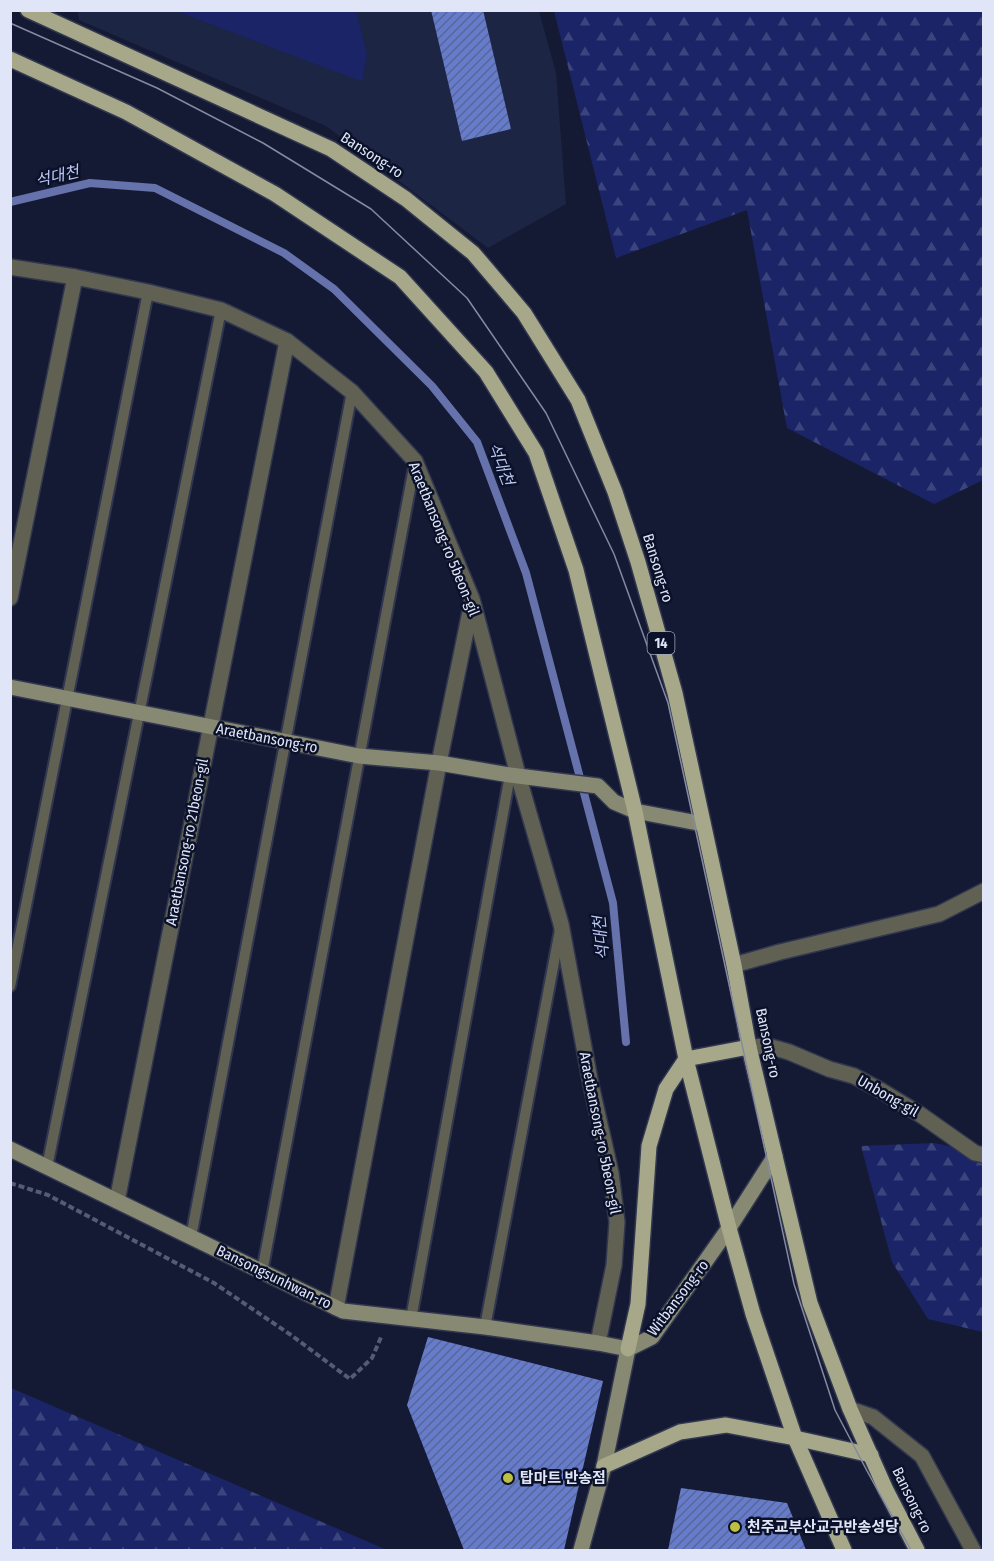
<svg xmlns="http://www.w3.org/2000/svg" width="994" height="1561" font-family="'Fira Sans Condensed','Noto Sans KR',sans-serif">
<defs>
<pattern id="forest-firs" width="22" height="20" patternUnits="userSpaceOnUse" patternTransform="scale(1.5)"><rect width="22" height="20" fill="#1a2466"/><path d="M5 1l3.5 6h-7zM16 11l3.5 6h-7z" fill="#3b447d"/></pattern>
<pattern id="building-hatch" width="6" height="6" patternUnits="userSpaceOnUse" patternTransform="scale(1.5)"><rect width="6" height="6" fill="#667ccb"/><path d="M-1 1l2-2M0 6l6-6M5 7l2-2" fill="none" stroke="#586697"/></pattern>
</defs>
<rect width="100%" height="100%" fill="#141a34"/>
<polygon fill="#1d2544" points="78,11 539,11 556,73 566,204 488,248 326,126 79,20"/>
<polygon fill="#1a2466" points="176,11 356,11 367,54 362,81 323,67"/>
<g fill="url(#forest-firs)">
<polygon points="554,11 983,11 983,480 934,504 787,428 747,210 616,258"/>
<polygon points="934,1143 983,1153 983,1332 928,1319 892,1262 861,1146"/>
<polygon points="11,1388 387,1550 11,1550"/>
</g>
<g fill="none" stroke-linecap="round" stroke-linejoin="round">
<polyline stroke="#6672ac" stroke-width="8" points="10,202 90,183 155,188 284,253 334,289 432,386 477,442 526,573 613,903 626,1042"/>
</g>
<g fill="url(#building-hatch)">
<polygon points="431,10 483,10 511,129 462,141"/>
<polygon points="428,1337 603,1381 564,1550 464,1550 407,1405"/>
<polygon points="681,1488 787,1503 806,1550 668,1550"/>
</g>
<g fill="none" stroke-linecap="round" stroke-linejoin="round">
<defs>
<g id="lane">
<polyline points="10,986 148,292"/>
<polyline points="47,1167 221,310"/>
<polyline points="191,1237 352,392"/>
<polyline points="262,1272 415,462"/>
<polyline points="411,1319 510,775"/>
<polyline points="485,1327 560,930"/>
</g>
<g id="street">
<polyline points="10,267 75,277 148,292 221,310 287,341 352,392 415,461 472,599 518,775 561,924 591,1085 611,1173 617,1222 614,1265 598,1343"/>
<polyline points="10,598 75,277"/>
<polyline points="734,965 780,952 939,914 984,891"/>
<polyline points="749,1047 768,1046 789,1052 829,1069 854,1076 880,1090 921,1115 975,1153 984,1155"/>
<polyline points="117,1201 287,341"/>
<polyline points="336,1308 439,763 472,602"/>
<polyline points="850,1409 873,1417 922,1456 973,1550"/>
</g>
<g id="secondary">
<polyline points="10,687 359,756 439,763 510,775 598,786 614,802 635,811 703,824"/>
<polyline points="10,1149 343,1311 485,1327 598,1343 628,1349"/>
<polyline points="628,1349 652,1337 729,1228 775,1156"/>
<polyline points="581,1550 604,1466 628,1349"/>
</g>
<g id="primary">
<polyline points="28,10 331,149 406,199 473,253 524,313 578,400 615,492 638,562 675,693 734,965 749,1047 810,1303 850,1409 886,1490 917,1550"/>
<polyline points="10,59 126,112 275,194 400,277 486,372 536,453 576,570 635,811 686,1059 729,1228 753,1314 795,1438 844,1550"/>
<polyline points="628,1349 638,1304 649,1146 666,1089 686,1059 749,1047"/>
<polyline points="604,1466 680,1432 726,1425 795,1438 871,1455"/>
</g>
</defs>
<use href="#lane" stroke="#31374f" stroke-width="14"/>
<use href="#street" stroke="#31374f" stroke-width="18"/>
<use href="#secondary" stroke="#31374f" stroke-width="18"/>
<use href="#primary" stroke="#31374f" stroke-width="18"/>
<polyline stroke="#555b73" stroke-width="4" stroke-dasharray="6 3" stroke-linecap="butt" points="10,1183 48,1195 214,1283 291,1335 350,1379 372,1358 382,1335"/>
<use href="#lane" stroke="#616153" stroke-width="10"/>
<use href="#street" stroke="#616153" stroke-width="15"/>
<use href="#secondary" stroke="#888972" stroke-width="15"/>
<use href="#primary" stroke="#a6a889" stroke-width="15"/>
<polyline stroke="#848aa0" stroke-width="1.5" points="10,23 157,88 263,143 371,209 467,298 546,413 614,554 668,703 794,1284 835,1410 867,1471 911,1550"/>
</g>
<g fill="#bdbf43" stroke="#0b1129" stroke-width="2">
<circle cx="508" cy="1478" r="6"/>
<circle cx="735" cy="1527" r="6"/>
</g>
<g text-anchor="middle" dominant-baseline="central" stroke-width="5" stroke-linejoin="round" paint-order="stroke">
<rect fill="#0b1129" stroke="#a0a6ba" stroke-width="1.5" x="647.5" y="632" width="27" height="22" rx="4.5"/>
<g font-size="14" font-weight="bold" fill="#e0e6f8">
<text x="661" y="643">14</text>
</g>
<g font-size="15" fill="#e0e6f8" stroke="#0b1129">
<text transform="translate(372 155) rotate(33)">Bansong-ro</text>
<text transform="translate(444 539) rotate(68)">Araetbansong-ro 5beon-gil</text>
<text transform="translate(658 568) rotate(73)">Bansong-ro</text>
<text transform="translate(267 738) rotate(11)">Araetbansong-ro</text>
<text transform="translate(187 842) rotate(-79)">Araetbansong-ro 21beon-gil</text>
<text transform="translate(768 1043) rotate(78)">Bansong-ro</text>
<text transform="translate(888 1096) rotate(30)">Unbong-gil</text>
<text transform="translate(600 1133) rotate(79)">Araetbansong-ro 5beon-gil</text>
<text transform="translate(274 1277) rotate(26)">Bansongsunhwan-ro</text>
<text transform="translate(678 1298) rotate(-53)">Witbansong-ro</text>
<text transform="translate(912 1500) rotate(64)">Bansong-ro</text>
</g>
<g font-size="15" font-weight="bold" fill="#e0e6f8" stroke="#0b1129" text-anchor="start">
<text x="520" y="1478">탑마트 반송점</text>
<text x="747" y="1527">천주교부산교구반송성당</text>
</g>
<g font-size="16" font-style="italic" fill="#bac7f2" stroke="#0b1129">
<text transform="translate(57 176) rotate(-13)">석대천</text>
<text transform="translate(501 464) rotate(69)">석대천</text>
<text transform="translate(601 938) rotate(-95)">석대천</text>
</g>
</g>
<rect width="994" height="1561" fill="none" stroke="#e0e6f8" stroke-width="24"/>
</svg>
